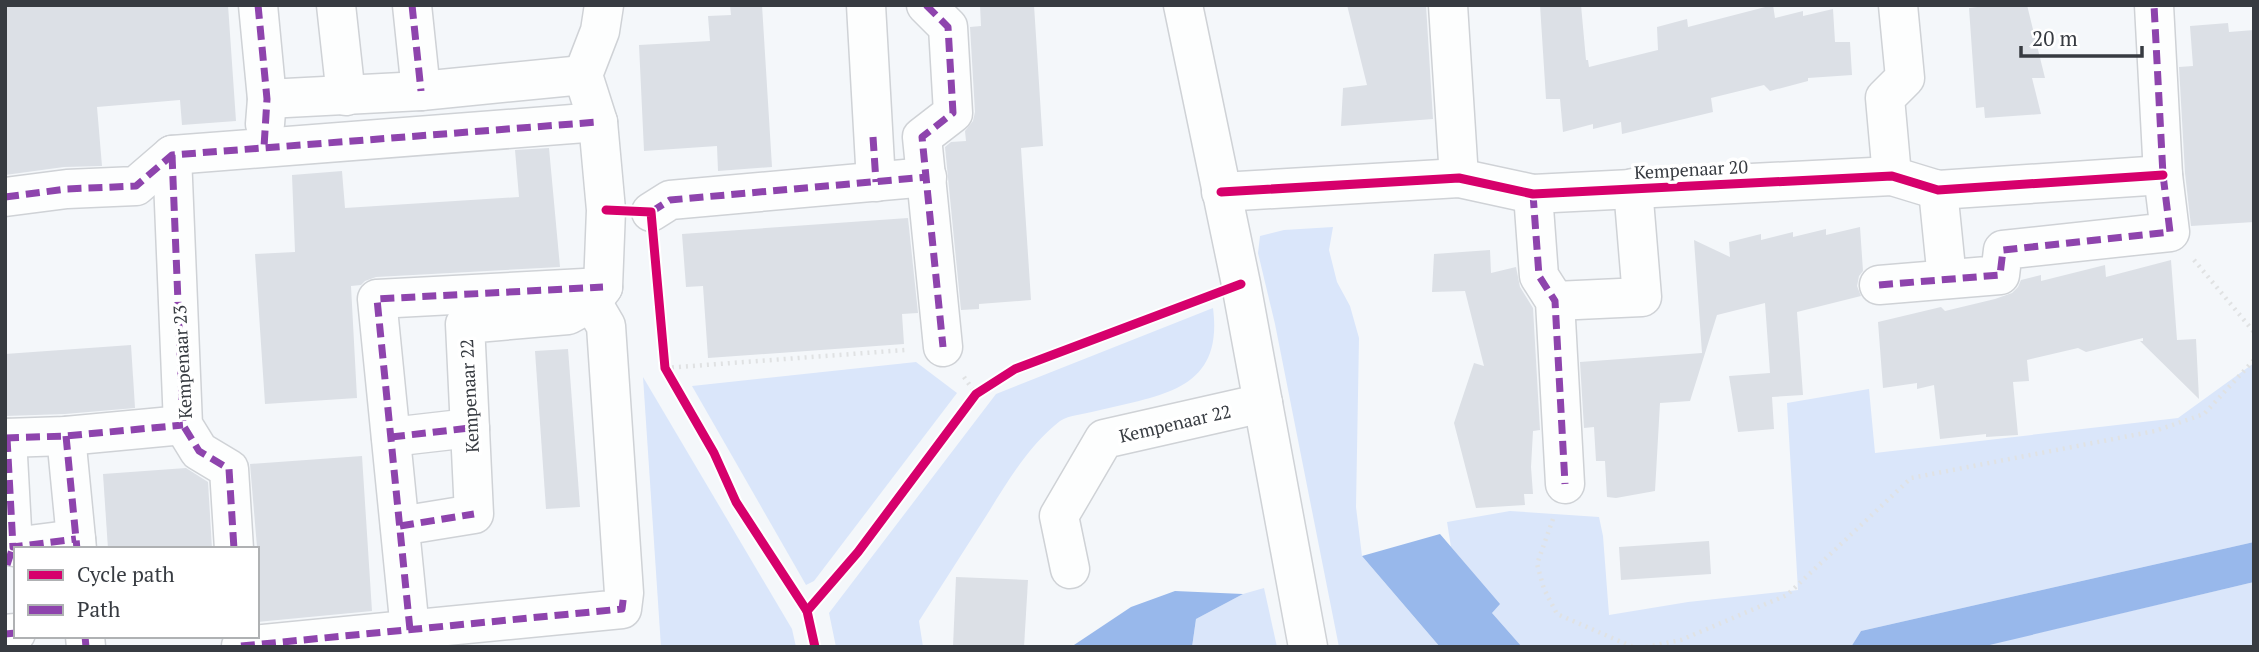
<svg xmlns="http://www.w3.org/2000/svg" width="2259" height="652" font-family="'PT Serif',serif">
<rect width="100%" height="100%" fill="#f4f7fa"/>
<g fill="#dae6fa">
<polygon points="1333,227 1329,250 1337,282 1350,306 1359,338 1356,507 1362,556 1440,647 1339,647 1275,324 1258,253 1260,236 1284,230"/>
<path d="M1213,308C1224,392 1159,395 1096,411C1085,414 1069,415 1060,421C1029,445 1008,481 988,513C965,549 942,585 919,621L923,647H836L829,613L996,394Z"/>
<polygon points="916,362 957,393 814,581 806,585 692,386"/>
<polygon points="2254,363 2254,542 1861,631 1851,647 1522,647 1492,613 1499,604 1451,547 1447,522 1510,511 1599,517 1603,536 1609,615 1688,602 1798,590 1787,403 1869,389 1875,453 2178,418"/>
<polygon points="643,377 792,629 796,647 661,647"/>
<polygon points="2254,582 2254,647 1981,647 1982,646"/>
<polygon points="1264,588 1277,647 1192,647 1196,619 1243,594"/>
</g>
<g fill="#98b8eb">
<polygon points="1440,534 1500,604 1492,613 1522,647 1440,647 1362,556"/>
<polygon points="2254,542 2254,582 1981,647 1851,647 1861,631"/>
<polygon points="1175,591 1243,594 1196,619 1192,647 1071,647 1131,607"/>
</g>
<g fill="#dce0e6">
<polygon points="5,5 228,5 236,121 182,125 180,100 97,107 102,166 64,167 5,175"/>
<polygon points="730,5 762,5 772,167 718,171 717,146 644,151 639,45 710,41 708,16 731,15"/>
<polygon points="980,5 1034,5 1043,146 1021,148 1031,300 979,304 979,309 961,310 945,147 951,142 966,141 965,131 973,121 975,112 970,27 981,26"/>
<polygon points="1347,5 1426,5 1433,119 1341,126 1343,88 1367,85"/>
<polygon points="1540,5 1581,5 1586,60 1588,60 1589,67 1658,50 1657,27 1687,19 1688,27 1773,5 1775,18 1803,11 1803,16 1833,9 1835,42 1850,42 1852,75 1808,78 1808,81 1770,91 1764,85 1711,98 1713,112 1622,134 1621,122 1593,129 1593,124 1563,132 1560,99 1546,99"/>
<polygon points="1994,5 2027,5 2045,78 2032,78 2041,114 1985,118 1984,107 1976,108 1969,8"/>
<polygon points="2228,23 2229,32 2254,30 2254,222 2191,226 2185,173 2179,67 2193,66 2190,26"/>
<polygon points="549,148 560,267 376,277 365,281 361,285 351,286 357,398 265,404 255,254 295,252 292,175 342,171 345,208 519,197 515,150"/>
<polygon points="908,218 918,313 902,314 904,344 708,358 703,286 686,287 682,234"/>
<polygon points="1860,227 1863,271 1859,276 1857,286 1861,296 1797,312 1803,395 1772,397 1774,429 1738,432 1729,376 1770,373 1765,303 1717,315 1690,401 1660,403 1655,491 1616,498 1607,497 1605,461 1596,461 1594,427 1584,428 1580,362 1702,353 1694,240 1730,257 1729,242 1761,234 1761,240 1793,232 1793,237 1826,229 1826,235"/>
<polygon points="1490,250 1491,273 1516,267 1520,287 1533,308 1540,430 1533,431 1531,467 1533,494 1524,494 1525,505 1476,508 1454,423 1474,363 1484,366 1465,291 1432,292 1434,254"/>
<polygon points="2171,260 2177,340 2196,339 2199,399 2140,341 2143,341 2143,338 2086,352 2078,348 2027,360 2029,381 2013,382 2018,435 1986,437 1986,434 1940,439 1934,385 1917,389 1917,383 1883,388 1878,322 1941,307 1945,311 1995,299 2012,293 2018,287 2021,280 2041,275 2041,281 2105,265 2106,277"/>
<polygon points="131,345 135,408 65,414 5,416 5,354"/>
<polygon points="568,349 580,507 546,509 535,351"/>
<polygon points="362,456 372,611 257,622 257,547 250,464"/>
<polygon points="186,468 208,482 212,549 108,549 103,474"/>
<polygon points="1709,541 1711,574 1621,580 1619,547"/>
<polygon points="956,577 1028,580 1024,647 953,647"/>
</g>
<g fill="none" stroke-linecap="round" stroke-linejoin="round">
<defs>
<g id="minor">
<polyline points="258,5 267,99 265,124"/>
<polyline points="336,5 346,96"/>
<polyline points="412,5 421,91"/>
<polyline points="866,5 876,182"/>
<polyline points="926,5 948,27 953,113 922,137 943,347"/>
<polyline points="1183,5 1241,284 1308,647"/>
<polyline points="1448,5 1459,178"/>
<polyline points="267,99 421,91 583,75"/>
<polyline points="172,155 183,425 199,451 229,469 234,549"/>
<polyline points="1892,176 1885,98 1905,78 1898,5"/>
<polyline points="1938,190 1947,279"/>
<polyline points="1221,192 1459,178 1533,194 1892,176 1938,190 2163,175"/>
<polyline points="1533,194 1539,276 1555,301 1565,484"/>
<polyline points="5,197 67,189 136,186 172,155 598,122"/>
<polyline points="651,212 670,200 927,177"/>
<polyline points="1879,285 2000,275 2003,250 2170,232 2163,175 2154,5"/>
<polyline points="1555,301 1642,297 1633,188"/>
<polyline points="66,436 77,549"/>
<polyline points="391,437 470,428"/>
<polyline points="5,438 66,436 183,425"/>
<polyline points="7,438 13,547 76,539"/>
<polyline points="400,526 474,514 465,324 568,315 592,302 603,287 606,210 598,122 583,75 600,31 604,5"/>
<polyline points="1070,569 1059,516 1104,439 1263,403"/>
<polyline points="410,630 377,299 603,287"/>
<polyline points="5,634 16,633"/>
<polyline points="85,636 86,647"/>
<polyline points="241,646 622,609 624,593 606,326 592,302"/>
</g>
</defs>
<use href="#minor" stroke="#cfd2d6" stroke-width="41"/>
<g stroke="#e0e2e3" stroke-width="4.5" stroke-dasharray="2 5" stroke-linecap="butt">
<polyline points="2194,260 2254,332"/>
<polyline points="665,368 905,350"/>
<polyline points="964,377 976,394"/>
<polyline points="1553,519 1537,564 1544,589 1557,614 1633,647"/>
<polyline points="1646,647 1681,640 1787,595 1911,478 2155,431 2204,414 2254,360"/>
</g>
<use href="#minor" stroke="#fdfefe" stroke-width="38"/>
<g stroke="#8e44ad" stroke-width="7" stroke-dasharray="14 7" stroke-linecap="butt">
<polyline points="258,5 267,99 264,147"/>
<polyline points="412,5 421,91"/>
<polyline points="926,5 948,27 953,113 922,137 943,347"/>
<polyline points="873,137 876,182"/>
<polyline points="172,155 183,425 199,451 229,469 234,549"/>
<polyline points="1533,194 1539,276 1555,301 1565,484"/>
<polyline points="5,197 67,189 136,186 172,155 598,122"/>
<polyline points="651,212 670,200 927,177"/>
<polyline points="1879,285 2000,275 2003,250 2170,232 2163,175 2154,5"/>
<polyline points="66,436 77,549"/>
<polyline points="391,437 470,428"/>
<polyline points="5,438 66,436 183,425"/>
<polyline points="7,438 13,547 76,539"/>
<polyline points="400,526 474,514"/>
<polyline points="7,565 13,547"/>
<polyline points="410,630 377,299 603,287"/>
<polyline points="5,634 16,633"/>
<polyline points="85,636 86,647"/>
<polyline points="241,646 622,609 624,593"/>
</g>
<defs>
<g id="cycleway">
<polyline points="1221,192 1459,178 1533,194 1892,176 1938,190 2163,175"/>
<polyline points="606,210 651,212 665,368 714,453 736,502 807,611"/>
<polyline points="815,647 807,611 858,552 976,394 1015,369 1241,284"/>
</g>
</defs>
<use href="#cycleway" stroke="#fff" stroke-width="13"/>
<use href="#cycleway" stroke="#d6006c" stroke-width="9"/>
</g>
<g text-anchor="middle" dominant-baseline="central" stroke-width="7" stroke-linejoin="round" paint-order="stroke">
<g font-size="18" fill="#373b41" stroke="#fff">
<text transform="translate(1691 169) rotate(-3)">Kempenaar 20</text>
<text transform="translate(182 362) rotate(-93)">Kempenaar 23</text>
<text transform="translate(469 396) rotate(-93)">Kempenaar 22</text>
<text transform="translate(1175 423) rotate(-13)">Kempenaar 22</text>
</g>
</g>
<rect width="2259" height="652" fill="none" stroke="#373b41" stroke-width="14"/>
<rect x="14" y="547" width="245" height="91" fill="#ffffff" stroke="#afb1b3" stroke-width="2"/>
<rect x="28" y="570" width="35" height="10" fill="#d6006c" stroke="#afb1b3" stroke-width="2"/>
<text x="77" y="582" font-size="21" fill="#373b41">Cycle path</text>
<rect x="28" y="605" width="35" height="10" fill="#8e44ad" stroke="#afb1b3" stroke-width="2"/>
<text x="77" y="617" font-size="21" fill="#373b41">Path</text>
<path d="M2021 46v10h121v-10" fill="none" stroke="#373b41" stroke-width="3.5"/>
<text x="2032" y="46" font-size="21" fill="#373b41" stroke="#ffffff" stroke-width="5" paint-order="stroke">20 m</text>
</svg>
